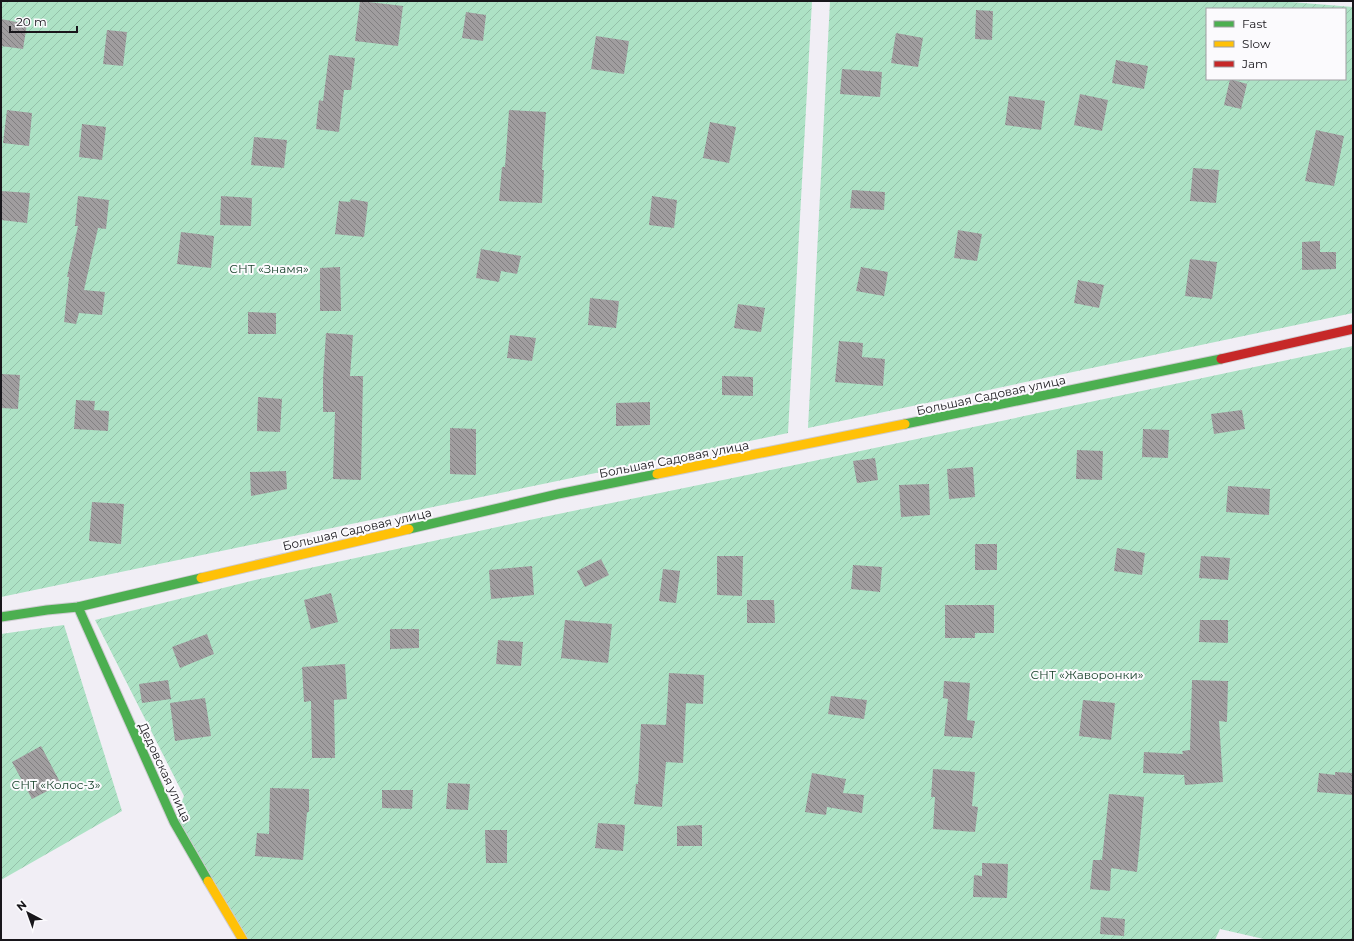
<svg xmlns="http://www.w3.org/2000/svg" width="1354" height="941" font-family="Montserrat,sans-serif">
<defs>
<pattern id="garden-furrows" width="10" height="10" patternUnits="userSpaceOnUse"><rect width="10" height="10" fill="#ade2c5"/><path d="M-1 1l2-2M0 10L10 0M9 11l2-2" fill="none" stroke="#94c1a9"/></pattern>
<pattern id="building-back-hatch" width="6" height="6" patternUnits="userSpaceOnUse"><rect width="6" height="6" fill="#a09d9f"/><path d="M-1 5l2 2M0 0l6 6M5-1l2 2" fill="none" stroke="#817f81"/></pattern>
</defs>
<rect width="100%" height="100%" fill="#f1eef5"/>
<g fill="url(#garden-furrows)" fill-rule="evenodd">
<polygon points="1,1 812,1 788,433 1,597"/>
<path d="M830,1H1279L1353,7V313L808,428ZM1207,9H1345V79H1207Z"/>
<polygon points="1353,346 1353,940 1268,940 1220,929 1215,940 243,940 174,822 184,796 95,620 255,580 539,518 790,466"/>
<polygon points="64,625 122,811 1,880 1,634"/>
</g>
<g fill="url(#building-back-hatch)">
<polygon points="360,1 403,6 398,46 355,41"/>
<polygon points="976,10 993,11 992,40 975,39"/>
<polygon points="466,12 486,15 483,41 462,38"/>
<polygon points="1,19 27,24 23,49 1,46"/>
<polygon points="107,30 127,32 123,66 103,64"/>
<polygon points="896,33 923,38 918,67 891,63"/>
<polygon points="596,36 629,41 624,74 591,69"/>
<polygon points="329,55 355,58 351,90 344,90 339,132 316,129 319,100 323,101"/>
<polygon points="1116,60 1148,66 1144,89 1112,83"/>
<polygon points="842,69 882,72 880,97 840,94"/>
<polygon points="1230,79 1247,84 1241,109 1224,105"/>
<polygon points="1080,94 1108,100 1102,131 1074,125"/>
<polygon points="1009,96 1045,101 1041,130 1005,125"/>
<polygon points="7,110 32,113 29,146 3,143"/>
<polygon points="509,110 546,112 542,170 544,170 542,203 499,201 502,167 505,167"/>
<polygon points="710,122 736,127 729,163 703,158"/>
<polygon points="82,124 106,127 102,160 79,157"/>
<polygon points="1316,130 1344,136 1334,186 1305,181"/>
<polygon points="254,137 287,140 284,168 251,165"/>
<polygon points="1193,168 1219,170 1216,203 1190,201"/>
<polygon points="852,190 885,192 884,210 850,208"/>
<polygon points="1,191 30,193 27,223 1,220"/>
<polygon points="78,196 109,200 106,229 98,228 84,290 105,292 102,315 79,313 76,324 64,322 69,277 67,277 78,226 75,226"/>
<polygon points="221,196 252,198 251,226 220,225"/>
<polygon points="652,196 677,200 674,228 649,225"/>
<polygon points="351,199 368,202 364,237 335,234 339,201 350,202"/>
<polygon points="958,230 982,234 977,261 954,258"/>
<polygon points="181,232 214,236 211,268 177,264"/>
<polygon points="1320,241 1320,252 1336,252 1336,269 1302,270 1302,242"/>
<polygon points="481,249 521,256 517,274 501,271 499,282 476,278"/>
<polygon points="1190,259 1217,262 1212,299 1185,296"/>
<polygon points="340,267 341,311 320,311 320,268"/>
<polygon points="861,267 888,272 884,296 856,291"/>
<polygon points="1078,280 1104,285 1099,308 1074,303"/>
<polygon points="590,298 619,301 616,328 588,325"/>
<polygon points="738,304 765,308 761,332 734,328"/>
<polygon points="248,312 276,313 276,334 248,334"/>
<polygon points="326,333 353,335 350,376 363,376 361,480 333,479 335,412 323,412 323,379"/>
<polygon points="510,335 536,338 532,361 507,358"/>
<polygon points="839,341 863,343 862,357 885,359 883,386 835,382"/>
<polygon points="1,374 20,375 18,409 1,408"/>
<polygon points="722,376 753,377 753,396 722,395"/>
<polygon points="258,397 282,399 280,432 257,431"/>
<polygon points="76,400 95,401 94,410 109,411 108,431 74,429"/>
<polygon points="650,402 650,425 616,426 616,403"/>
<polygon points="1242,410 1245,429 1214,434 1211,414"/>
<polygon points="450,428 476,429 476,475 450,474"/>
<polygon points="1143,429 1169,430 1168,458 1142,457"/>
<polygon points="1077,450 1103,451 1102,480 1076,479"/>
<polygon points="875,458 878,480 857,483 853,461"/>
<polygon points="973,467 975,497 949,499 947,469"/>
<polygon points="286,471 287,489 251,496 250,472"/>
<polygon points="929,484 930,515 901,517 899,485"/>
<polygon points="1228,486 1270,489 1269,515 1226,512"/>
<polygon points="92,502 124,504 121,544 89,541"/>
<rect x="975" y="544" width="22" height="26"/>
<polygon points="1117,548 1145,553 1142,575 1114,571"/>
<polygon points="717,556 743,556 742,596 717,595"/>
<polygon points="1201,556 1230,558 1228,580 1199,578"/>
<polygon points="601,559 609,575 585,587 577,571"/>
<polygon points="853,565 882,567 880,592 851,589"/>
<polygon points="532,566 534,595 491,599 489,570"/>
<polygon points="663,569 680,571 676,603 659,601"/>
<polygon points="331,593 338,622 311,629 304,600"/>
<polygon points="747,600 774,600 775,623 747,623"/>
<polygon points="945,605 994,605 994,633 975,633 975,638 945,638"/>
<polygon points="565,620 612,624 608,663 561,658"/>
<polygon points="1200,620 1228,620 1228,643 1199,642"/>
<polygon points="390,629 419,629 419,648 390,649"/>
<polygon points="207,634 214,654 180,668 172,647"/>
<polygon points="498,640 523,642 521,666 496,664"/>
<polygon points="345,664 347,699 334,700 335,758 312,758 311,701 304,702 302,667"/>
<polygon points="669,673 704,675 703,704 686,703 683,763 666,762 662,807 634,804 636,784 638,784 641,724 666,725"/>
<polygon points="168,680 171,699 142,703 139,684"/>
<polygon points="1192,680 1228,681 1227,722 1219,721 1223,782 1185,785 1184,775 1143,773 1144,752 1183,754 1182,751 1190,750"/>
<polygon points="944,681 970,683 967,720 975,721 972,738 944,736 948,699 943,698"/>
<polygon points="831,696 867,700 864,719 828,714"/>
<polygon points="205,698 211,736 175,741 170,703"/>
<polygon points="1083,700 1115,703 1111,740 1079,736"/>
<polygon points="41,746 61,784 32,799 12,762"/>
<polygon points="933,769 975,772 972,806 978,807 975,832 933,829 935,797 931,797"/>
<polygon points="1335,772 1353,773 1353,795 1317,792 1319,773 1335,775"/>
<polygon points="812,773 846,779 843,793 864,795 862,813 827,807 826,815 805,812"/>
<polygon points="448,783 470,784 468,810 446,809"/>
<polygon points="270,788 309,789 309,812 307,812 303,860 255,856 257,833 269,834"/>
<polygon points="382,790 413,790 412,809 382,808"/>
<polygon points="1109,794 1144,797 1137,872 1111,868 1110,891 1090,889 1093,860 1102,860"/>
<polygon points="598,823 625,825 623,851 595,848"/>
<polygon points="702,825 702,846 677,846 677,826"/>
<polygon points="485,830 507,830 507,863 486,863"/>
<polygon points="982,863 1008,864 1007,898 973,897 974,875 982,876"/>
<polygon points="1101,917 1125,919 1124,936 1100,934"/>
</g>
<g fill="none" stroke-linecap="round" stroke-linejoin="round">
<defs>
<g id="fast">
<polyline points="905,424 1221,359"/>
<polyline points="409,529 558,494 657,474"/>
<polyline points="78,607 174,822 208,881"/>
<polyline points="1,617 47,610 78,607 201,578"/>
</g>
<g id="slow">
<polyline points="657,474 905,424"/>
<polyline points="201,578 409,529"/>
<polyline points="208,881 243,940"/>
</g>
<polyline id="jam" points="1221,359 1353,329"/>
</defs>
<use href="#fast" stroke="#cdcbd0" stroke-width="11"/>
<use href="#slow" stroke="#cdcbd0" stroke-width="11"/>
<use href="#jam" stroke="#cdcbd0" stroke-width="11"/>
<use href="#fast" stroke="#4caf50" stroke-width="9"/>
<use href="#slow" stroke="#ffc107" stroke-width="9"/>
<use href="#jam" stroke="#c62828" stroke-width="9"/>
</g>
<g text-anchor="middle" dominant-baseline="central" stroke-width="4" stroke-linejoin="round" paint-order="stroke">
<g font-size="12" fill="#123d25" stroke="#fbfafd">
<text x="269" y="268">СНТ «Знамя»</text>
<text x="1087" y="674">СНТ «Жаворонки»</text>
<text x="56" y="784">СНТ «Колос-3»</text>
</g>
<g font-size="12" fill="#18161b" stroke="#fbfafd">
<text transform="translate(991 395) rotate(-12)">Большая Садовая улица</text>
<text transform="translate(674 459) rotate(-11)">Большая Садовая улица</text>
<text transform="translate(357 529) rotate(-13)">Большая Садовая улица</text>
<text transform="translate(165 772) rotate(65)">Дедовская улица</text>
</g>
</g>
<rect width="1354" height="941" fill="none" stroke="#18161b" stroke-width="4"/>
<rect x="1206" y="8" width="140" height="72" fill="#fbfafd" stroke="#a09fa3"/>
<rect x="1214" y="21" width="20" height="6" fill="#4caf50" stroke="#a09fa3"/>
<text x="1242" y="28" font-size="12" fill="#18161b">Fast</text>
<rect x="1214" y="41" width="20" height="6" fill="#ffc107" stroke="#a09fa3"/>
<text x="1242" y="48" font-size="12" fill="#18161b">Slow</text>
<rect x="1214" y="61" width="20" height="6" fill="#c62828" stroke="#a09fa3"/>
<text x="1242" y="68" font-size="12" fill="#18161b">Jam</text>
<g transform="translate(28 913) rotate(319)" stroke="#fbfafd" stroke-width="3" paint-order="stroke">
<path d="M0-3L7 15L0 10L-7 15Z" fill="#18161b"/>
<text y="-6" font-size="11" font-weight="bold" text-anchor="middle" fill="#18161b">N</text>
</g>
<path d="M10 26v6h67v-6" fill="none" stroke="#18161b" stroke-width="2"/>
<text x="16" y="26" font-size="12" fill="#18161b" stroke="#fbfafd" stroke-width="3" paint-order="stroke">20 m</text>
</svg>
